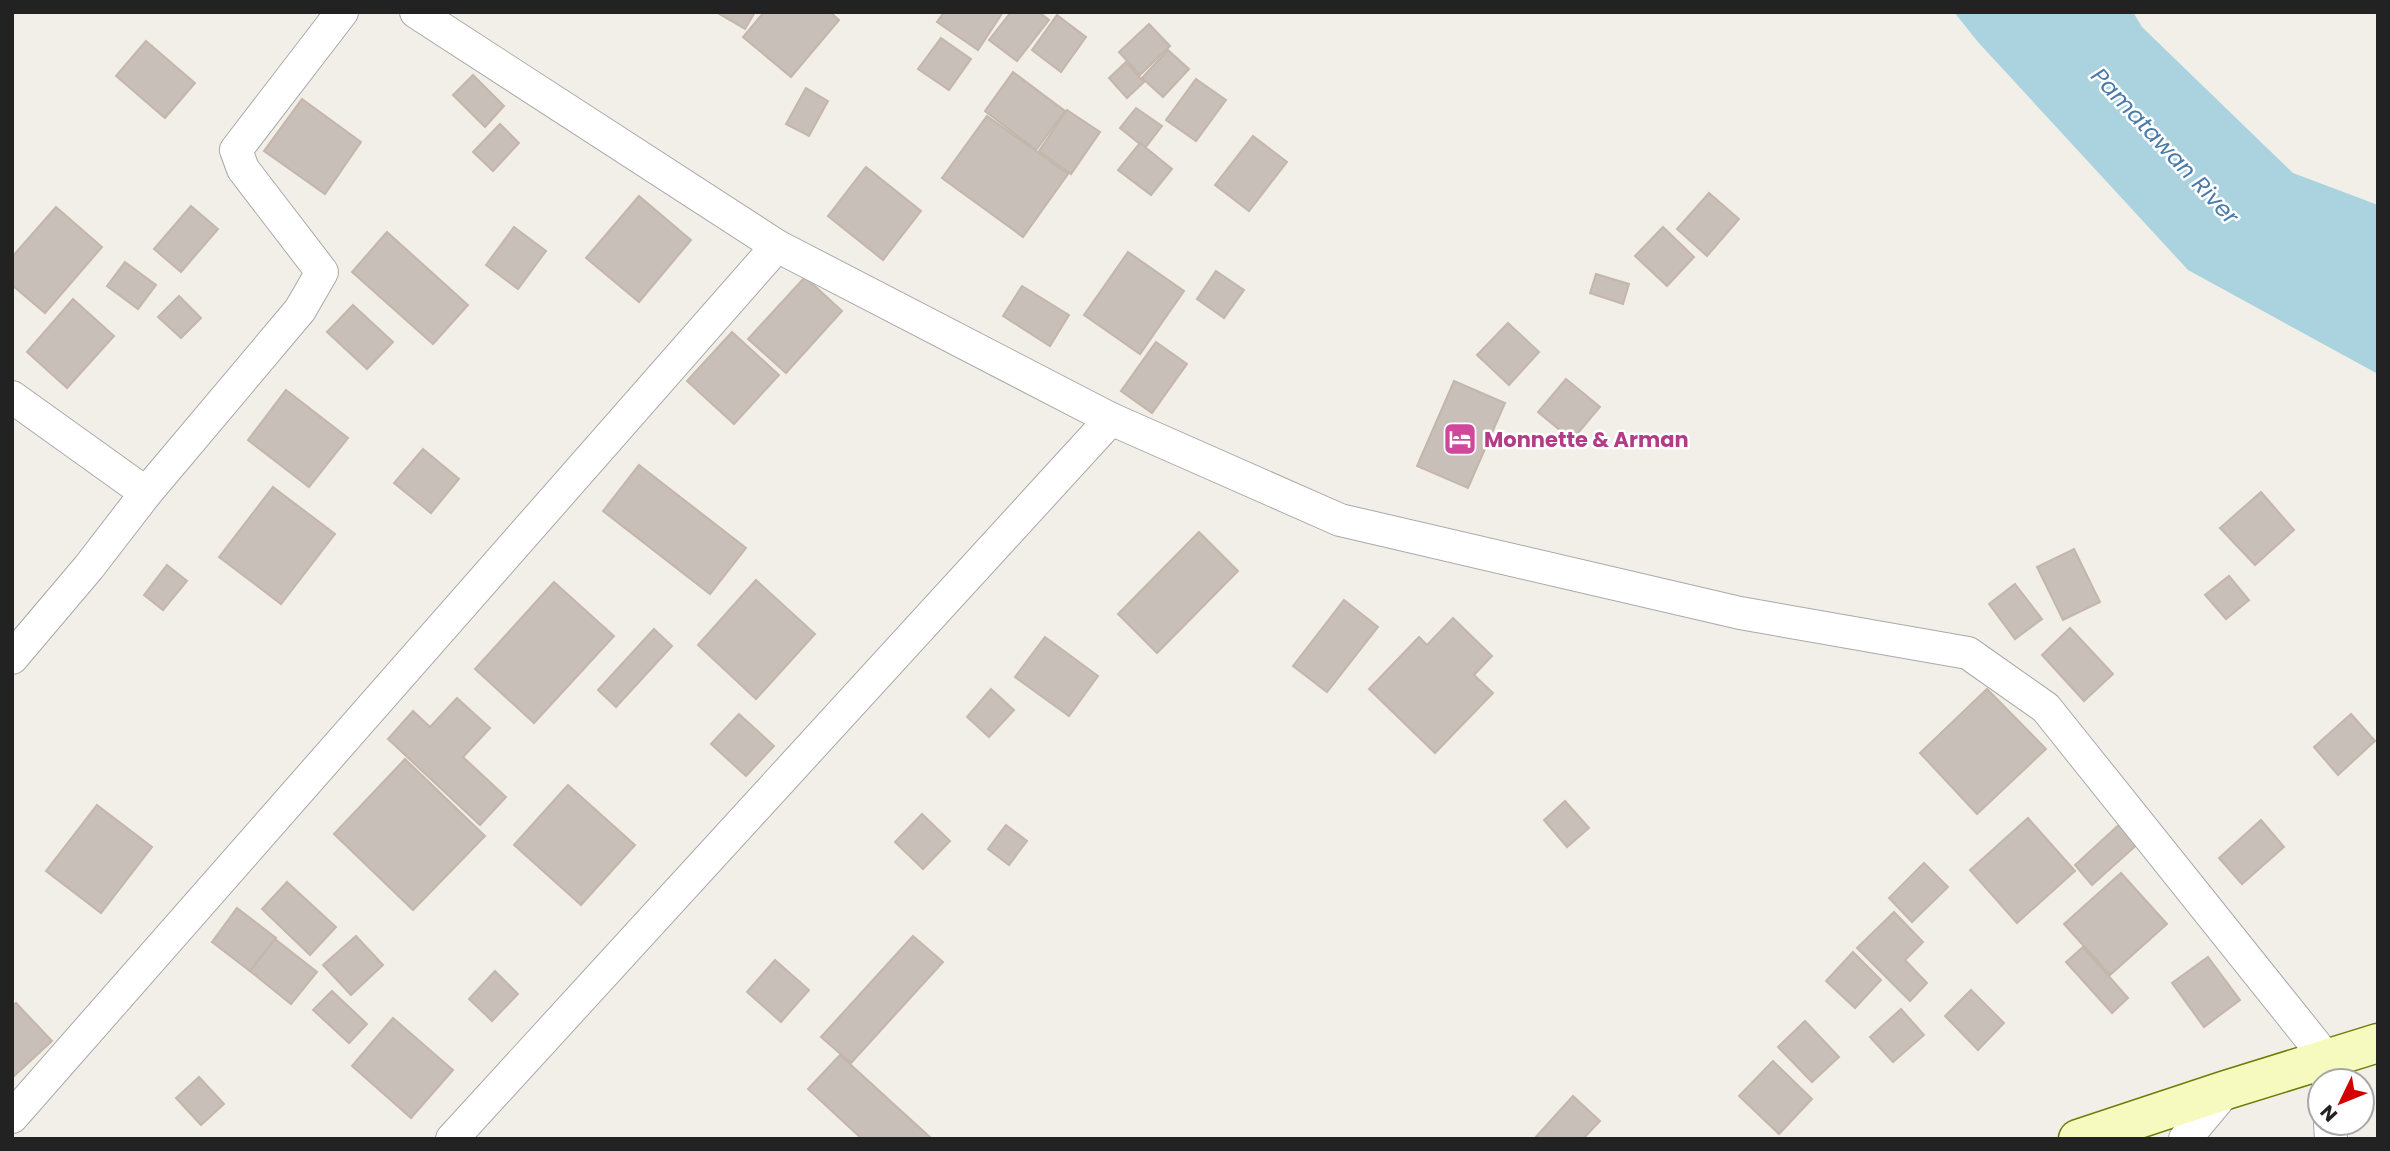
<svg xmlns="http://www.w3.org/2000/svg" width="2390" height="1151" font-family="Poppins,sans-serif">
<rect width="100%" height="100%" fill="#f2efe9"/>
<polygon fill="#aad3df" points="1954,12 2133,12 2142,27 2293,173 2378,205 2378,374 2188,270 1978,42"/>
<g fill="#c7bfb8" stroke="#c4b6ab" stroke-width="2">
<polygon points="716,12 755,12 745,29"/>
<polygon points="764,12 830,12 839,20 791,77 743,37"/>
<polygon points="944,12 1003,12 978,50 937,22"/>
<polygon points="1011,12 1039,12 1049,20 1017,61 989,40"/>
<polygon points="1057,15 1086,37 1061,72 1032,50"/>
<polygon points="1149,24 1170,46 1140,75 1119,52"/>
<polygon points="941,38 971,59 949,90 918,69"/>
<polygon points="146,41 195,83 165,118 116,76"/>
<polygon points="1168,50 1189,69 1163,97 1142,78"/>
<polygon points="1126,62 1144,82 1127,98 1109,78"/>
<polygon points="1013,72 1065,111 1036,150 985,111"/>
<polygon points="473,75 504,106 485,127 453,95"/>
<polygon points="1196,79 1226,100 1196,141 1166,120"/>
<polygon points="806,88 828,101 809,136 786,124"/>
<polygon points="302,99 361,142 325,194 264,151"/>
<polygon points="1136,108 1162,126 1145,148 1120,128"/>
<polygon points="1067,110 1100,132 1071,174 1039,151"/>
<polygon points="987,116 1068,174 1023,237 942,178"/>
<polygon points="500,124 519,143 493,171 473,152"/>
<polygon points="1253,136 1287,162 1249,211 1215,185"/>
<polygon points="1140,143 1172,169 1151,195 1118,170"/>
<polygon points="866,167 921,211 883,260 828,216"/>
<polygon points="1709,193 1739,219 1707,256 1677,229"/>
<polygon points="639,196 691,240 639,302 586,258"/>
<polygon points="191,206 218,229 181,272 154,249"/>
<polygon points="56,207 102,247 45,313 12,285 12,257"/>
<polygon points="514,227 546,251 518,289 486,265"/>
<polygon points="1663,227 1694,257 1667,286 1635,256"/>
<polygon points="387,232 468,305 433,344 352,272"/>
<polygon points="1128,252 1184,291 1140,354 1084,315"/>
<polygon points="125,262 156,285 138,309 107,286"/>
<polygon points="1216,271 1244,290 1224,318 1197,299"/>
<polygon points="1596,274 1629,284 1623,304 1590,293"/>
<polygon points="805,277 842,311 786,373 748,339"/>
<polygon points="1022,286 1069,315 1050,346 1003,316"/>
<polygon points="179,296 201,318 181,338 158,317"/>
<polygon points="73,299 114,336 67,388 27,352"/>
<polygon points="353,305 393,342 367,369 327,332"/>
<polygon points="1508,323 1539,352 1509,385 1477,355"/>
<polygon points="732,332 779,375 734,424 687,381"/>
<polygon points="1156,342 1187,364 1152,413 1121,391"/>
<polygon points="1566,379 1600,407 1572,440 1538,412"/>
<polygon points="1454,381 1505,403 1468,488 1417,466"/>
<polygon points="286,390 348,438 309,487 248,440"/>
<polygon points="423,449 459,479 431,513 394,483"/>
<polygon points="639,465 746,548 710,594 603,511"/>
<polygon points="273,487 335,534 281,604 219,557"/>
<polygon points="2261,492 2294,530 2255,565 2220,528"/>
<polygon points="1199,532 1238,571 1157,653 1118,614"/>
<polygon points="2074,549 2100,602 2063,620 2037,567"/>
<polygon points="167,565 187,581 163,610 144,595"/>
<polygon points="2229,576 2249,600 2226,619 2205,595"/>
<polygon points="756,580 815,634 756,699 698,645"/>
<polygon points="554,582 614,636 534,723 475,669"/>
<polygon points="2015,584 2042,619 2015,639 1989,604"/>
<polygon points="1344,600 1378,627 1327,692 1293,666"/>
<polygon points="1453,618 1492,656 1474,675 1493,693 1435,753 1369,689 1419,637 1427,645"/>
<polygon points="2070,628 2113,674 2084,701 2042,655"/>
<polygon points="654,629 672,646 616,707 598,690"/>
<polygon points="1045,637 1098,676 1069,716 1015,677"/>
<polygon points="991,689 1014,710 989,737 967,717"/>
<polygon points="1987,689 2046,749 1977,814 1920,753"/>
<polygon points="457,698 490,728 463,757 506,797 480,825 388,739 413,711 430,727"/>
<polygon points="739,714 774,746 746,776 711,744"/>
<polygon points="2351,714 2375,741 2338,775 2314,747"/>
<polygon points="405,759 485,836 413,910 334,834"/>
<polygon points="568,785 635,845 581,905 514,845"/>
<polygon points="1565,801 1589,828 1567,847 1544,820"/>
<polygon points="97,805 152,847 101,913 46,871"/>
<polygon points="922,814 950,841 923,869 895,842"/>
<polygon points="2028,818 2075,871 2017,923 1970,870"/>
<polygon points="2261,820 2284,847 2242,884 2219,858"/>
<polygon points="2122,822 2140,842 2092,885 2075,865"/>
<polygon points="1006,825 1027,841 1009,865 988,849"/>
<polygon points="1924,863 1948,887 1912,922 1889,898"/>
<polygon points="2121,873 2167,924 2110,975 2064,924"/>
<polygon points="287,882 336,927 310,955 262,909"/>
<polygon points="237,908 276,938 250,971 212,942"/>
<polygon points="1894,912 1923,942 1905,960 1927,983 1910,1001 1857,948"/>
<polygon points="356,936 383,965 351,995 323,965"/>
<polygon points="913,936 943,962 851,1063 821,1037"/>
<polygon points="275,939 317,972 291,1004 250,971"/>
<polygon points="2083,947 2128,998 2112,1013 2066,962"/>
<polygon points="1853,952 1881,980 1855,1008 1826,981"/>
<polygon points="2208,957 2240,1000 2204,1027 2172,983"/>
<polygon points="775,960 809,990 781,1022 747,992"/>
<polygon points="495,971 518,994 492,1021 469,999"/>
<polygon points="1971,990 2004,1023 1978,1050 1945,1016"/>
<polygon points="332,991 367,1024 349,1043 313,1010"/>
<polygon points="16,1003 52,1041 12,1078 12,1006"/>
<polygon points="1901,1009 1924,1035 1893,1062 1870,1037"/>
<polygon points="393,1018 453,1070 411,1118 352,1066"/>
<polygon points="1805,1021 1839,1057 1812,1082 1778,1047"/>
<polygon points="840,1055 932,1139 862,1139 808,1089"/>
<polygon points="1773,1061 1812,1099 1779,1134 1739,1096"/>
<polygon points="199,1077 224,1104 201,1125 176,1098"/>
<polygon points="1573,1096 1600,1121 1583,1139 1534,1139"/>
</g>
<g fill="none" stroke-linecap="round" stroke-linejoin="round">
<defs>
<g id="street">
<polyline points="416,12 777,246 1111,419 1340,520 1740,613 1968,653 2046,708 2327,1059 2328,1081"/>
<polyline points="12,397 146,493"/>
<polyline points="12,658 89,567 146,493 300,310 322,272 243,169 236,150 342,12"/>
<polyline points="12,1117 777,246"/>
<polyline points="2330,1123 2331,1139"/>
<polyline points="452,1139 1111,419"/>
<polyline points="2185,1139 2226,1090"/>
</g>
<polyline id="secondary" points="2078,1139 2226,1090 2378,1043"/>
</defs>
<use href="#street" stroke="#a9a9a9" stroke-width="34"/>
<use href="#secondary" stroke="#707d05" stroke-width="41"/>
<use href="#street" stroke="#fff" stroke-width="32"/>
<use href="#secondary" stroke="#f7fabf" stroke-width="38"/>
</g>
<defs>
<symbol id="hotel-square" viewBox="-11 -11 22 22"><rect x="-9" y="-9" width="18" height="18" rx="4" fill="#d1479c" stroke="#fff"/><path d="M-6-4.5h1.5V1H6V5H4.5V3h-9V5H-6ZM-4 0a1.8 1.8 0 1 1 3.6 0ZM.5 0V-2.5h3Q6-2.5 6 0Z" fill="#fff"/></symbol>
</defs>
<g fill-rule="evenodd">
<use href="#hotel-square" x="1441" y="420" width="38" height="38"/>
</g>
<g text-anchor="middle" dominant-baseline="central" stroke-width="5" stroke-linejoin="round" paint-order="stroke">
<g font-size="21" font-weight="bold" fill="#b23c85" stroke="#fff" text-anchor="start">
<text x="1484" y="439">Monnette &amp; Arman</text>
</g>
<g font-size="23" font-style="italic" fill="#4a7aab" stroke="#fff">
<text transform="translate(2165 146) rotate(47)">Pamatawan River</text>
</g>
</g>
<rect width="2390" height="1151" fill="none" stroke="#222222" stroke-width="28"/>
<g transform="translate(2341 1102) rotate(227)"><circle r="33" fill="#ffffff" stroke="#a7a7a7" stroke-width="2"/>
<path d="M0-5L12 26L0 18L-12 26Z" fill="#d40000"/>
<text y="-10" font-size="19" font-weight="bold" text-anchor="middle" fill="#222222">N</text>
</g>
</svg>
